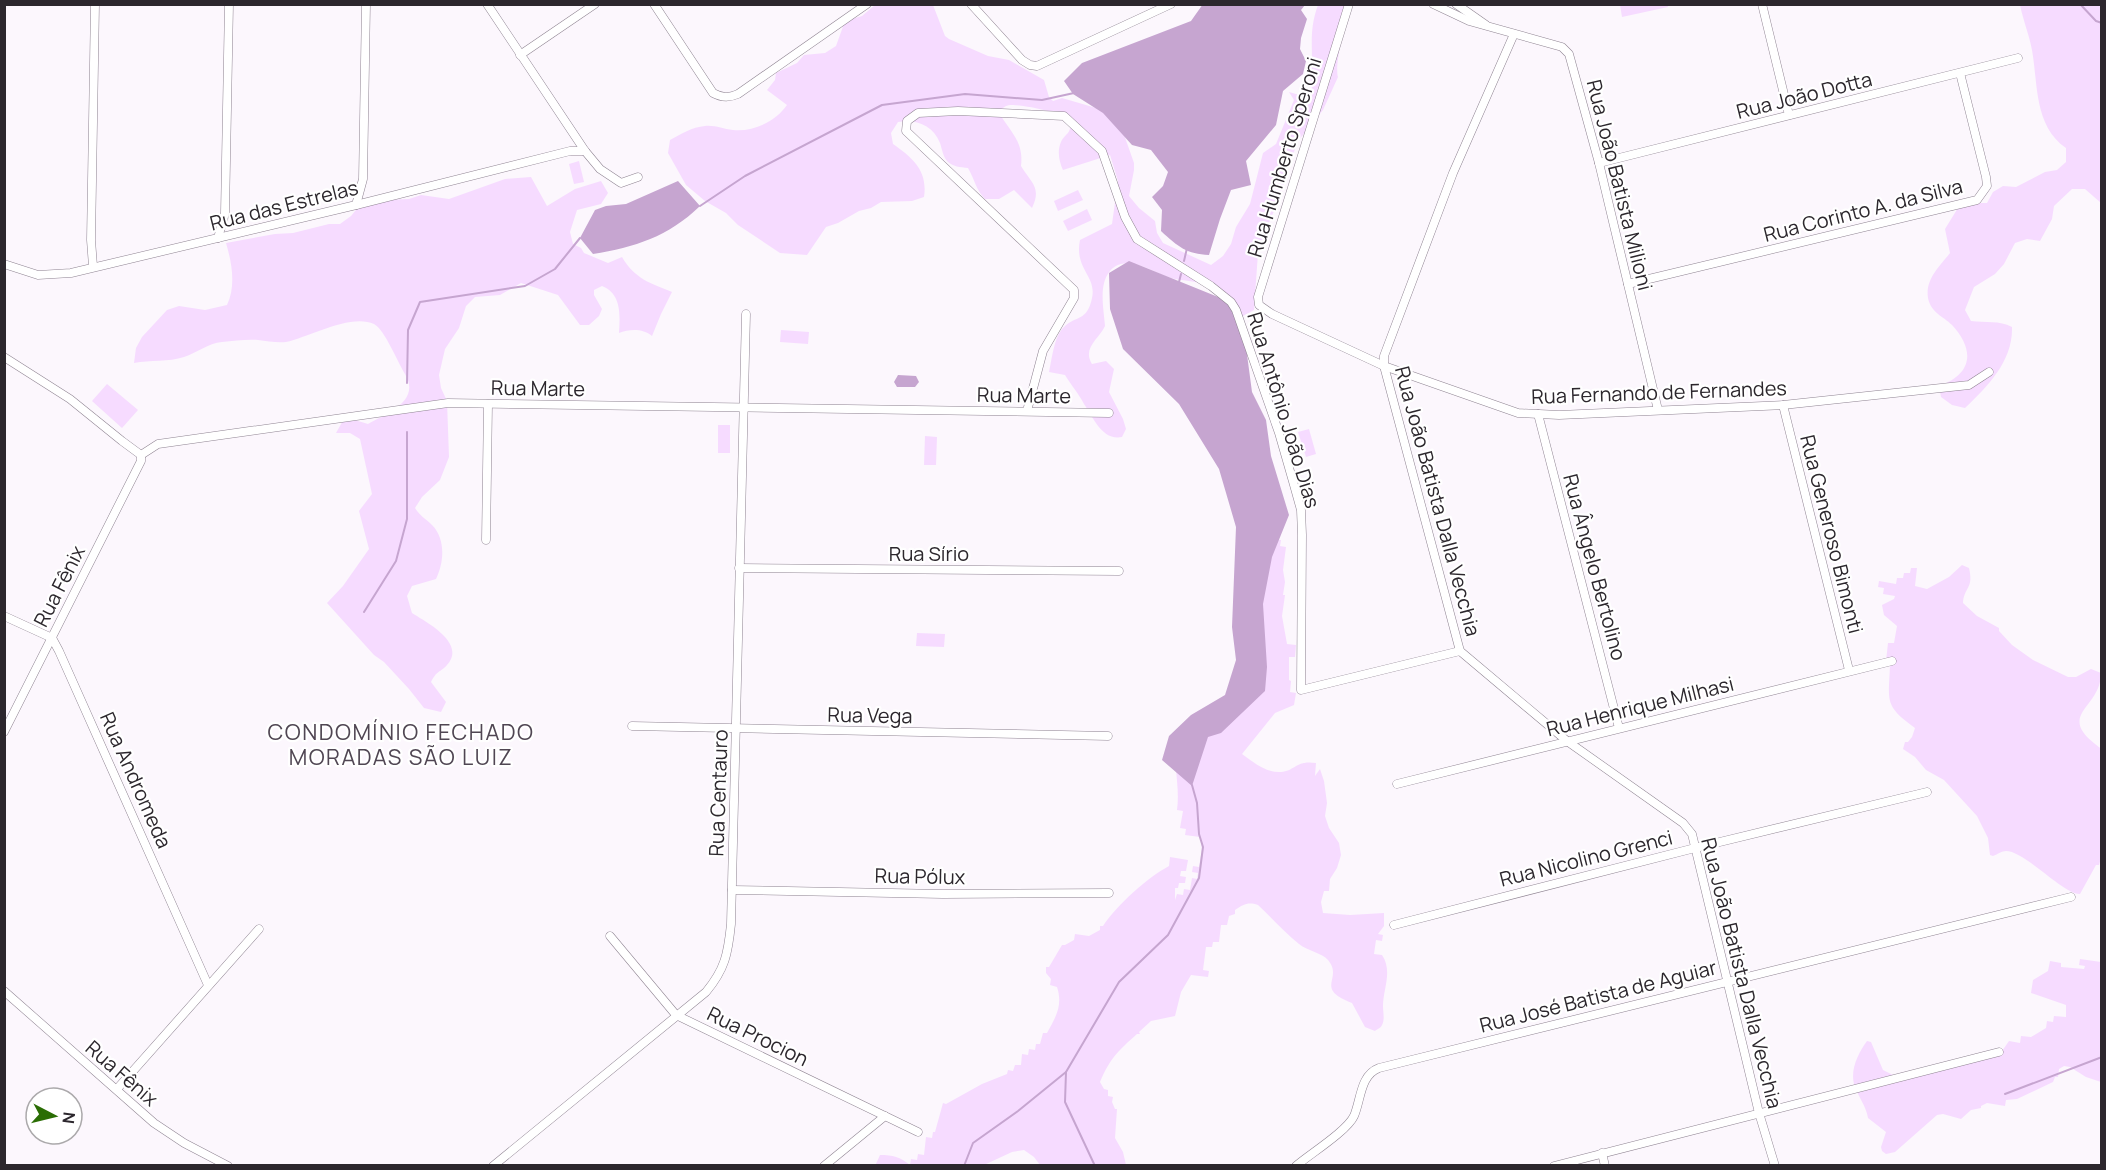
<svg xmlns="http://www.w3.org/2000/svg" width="2106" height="1170" font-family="Manrope,sans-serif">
<rect width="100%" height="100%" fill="#fcf7fd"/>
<g fill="#f6dbff">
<polygon points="1667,4 1668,7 1622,17 1620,5"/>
<path d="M875,5H933L945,36L949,39L988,56L1009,60L1044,80L1049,97L1053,101L1062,98L1103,110L1121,126L1134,163V170L1129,196L1139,208L1155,221L1157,233L1163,243L1211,265L1223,256L1231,244L1236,227L1250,204L1263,153L1276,144L1294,100L1289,92L1310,98L1313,92C1309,81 1311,74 1312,63C1312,41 1310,27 1318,5H1349C1346,20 1334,66 1338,77L1323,110L1298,141L1287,171L1283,190L1262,239L1258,253L1254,310L1243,316L1225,317C1222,309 1218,294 1211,288C1202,281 1186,281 1175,279C1158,276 1139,260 1121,264C1117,265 1112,268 1110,271C1098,285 1104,310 1105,326C1099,339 1082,348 1092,364L1106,361L1114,369L1109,392L1123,419L1126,429L1122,437C1102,441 1093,417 1084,404C1079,394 1071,385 1065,375L1049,372C1052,359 1054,336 1064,327C1076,315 1087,322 1092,298C1097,276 1074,269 1080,240L1112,224L1118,181L1110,155L1063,170C1059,161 1057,151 1061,142C1063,136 1071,133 1070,126C1068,112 1024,105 1010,105C1006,105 1002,109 998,111C1010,132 1024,141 1021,166C1031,183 1042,187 1032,208L1014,190L999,199H985C976,190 975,180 968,168C960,167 953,167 947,161C943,156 942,149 940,143C933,125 916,119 898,122L891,133L893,144C913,158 928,171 924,197L912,201L881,202L871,208L859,211L838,223L826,227L807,255L780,253L738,225L726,213L705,201L686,185L668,153L670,140C681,134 692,127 705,126C715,125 723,129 733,130C754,132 776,121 787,105L767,90L775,80L776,73L797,63L804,55L825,53L836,46L845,21L862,16Z"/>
<path d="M2020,5H2101V203L2085,189H2072L2054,206L2052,219L2040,241L2027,239L2015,243L2004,264L1995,274L1974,287L1965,310L1971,321C1986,323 1999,320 2012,327C2013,361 1988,386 1965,408L1952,405L1941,397L1939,386C1973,374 1975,350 1952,325C1943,316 1931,313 1928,298C1925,279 1940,266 1950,253L1945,229L1961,203H1987L1993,192L2003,186L2016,187L2045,172L2057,170L2066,162V148C2034,126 2038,84 2032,50C2029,34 2023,20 2020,5Z"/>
<polygon points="579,161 584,182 574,184 569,164"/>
<path d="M531,177L547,206L575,189L601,181L608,193L601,204L577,210L570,232L573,244L581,248L584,253L608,263L622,257C635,279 650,283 672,292L661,314L652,336C643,328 629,329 619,333C620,316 622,294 602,286L594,290V295L602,309L599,316L589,325H580L558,295L521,283L500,295L475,297L466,306L459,328L445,349L439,375L441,388L447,401L449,457L440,480L422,497L415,508C420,516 425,518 432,525C446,539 444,563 436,579L412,586L407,596L412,613C426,622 467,643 447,665C440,673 437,670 431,682L446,702L441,712L424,708L409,689L384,662L374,655L327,603L343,586L369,549L359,511L372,494L360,439L350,433H336L345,417L368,424C388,413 421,401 405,374C397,361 385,330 374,324C351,313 309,337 286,342C277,343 267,341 258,340C247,339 234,341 222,342C208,343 197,353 184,357C169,362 150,360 134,363L136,348L142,337L167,310L179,306L205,310L227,305C236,286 232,263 226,243L275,234L293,233L329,224H340L351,216L360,205L383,200L409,199L421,195L449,199L505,179Z"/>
<polygon points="1078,190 1083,200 1058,211 1054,201"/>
<polygon points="1087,209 1092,220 1068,231 1063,221"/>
<polygon points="781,330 809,332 808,344 780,342"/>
<polygon points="107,384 138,410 122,428 92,401"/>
<rect x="718" y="425" width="12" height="28"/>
<polygon points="1309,429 1316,454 1306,457 1298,432"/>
<polygon points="925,436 937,437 936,465 924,465"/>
<path d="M1269,539L1281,540L1280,546L1286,547L1283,570L1285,582L1283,595H1285L1282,616L1287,644L1296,645L1295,657H1289V680L1291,681L1290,692L1296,693L1294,705L1275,713L1242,754C1253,762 1266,773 1281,772C1295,771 1296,760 1316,763L1315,776L1320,769L1324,781L1327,803L1325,816L1329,828L1339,843L1341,855L1337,868L1330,879L1329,891H1324L1321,902L1323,913L1350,915L1384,913V926L1378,934L1383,935L1382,941L1376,940L1374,954L1382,955C1393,971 1383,989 1383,1006C1383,1012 1385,1020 1382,1025C1381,1028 1377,1029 1375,1031L1365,1027L1352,1003C1313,988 1344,979 1328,960C1322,953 1308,951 1299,944C1285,933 1272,918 1258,905C1248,902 1244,904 1235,910V914L1229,916L1227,925H1221L1219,942H1213L1212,947H1206L1203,970L1209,971L1208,977L1191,975L1181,992L1175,1016L1151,1021L1139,1032L1140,1034H1137C1119,1050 1110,1058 1100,1082L1104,1089L1108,1090V1096L1113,1097L1112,1102L1115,1109H1117L1115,1138L1123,1152L1126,1165H1040L1034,1157L1024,1150L1012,1152L984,1165L875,1166L880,1155C893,1155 900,1157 910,1165L911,1159L917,1160L918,1154L924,1155L926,1137L932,1138L933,1132H935L943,1103L946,1104L982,1084L1007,1074L1008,1070L1013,1071L1015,1065H1021L1022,1054L1028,1055L1029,1049L1035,1050L1036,1044H1040L1043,1033H1047C1056,1017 1063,1005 1057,987L1050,985L1051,979L1046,973V967H1049L1062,945H1065L1074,940L1075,934L1089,936L1100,930V926H1103C1118,904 1147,878 1169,866L1170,857L1188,860L1186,871H1181L1180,876L1186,877L1185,883H1179L1178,888H1175V900L1177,894L1183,895L1184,889L1190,890L1192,878L1197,879L1198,873L1192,872L1193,866L1199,867L1202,849L1200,837L1185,835L1186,829L1180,828L1183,811L1177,810C1179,795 1177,783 1176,769L1226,715Z"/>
<path d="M1962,565L1969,568C1974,589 1964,587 1963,603L1977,616L1999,628V631L2012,645L2033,660L2068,677H2076L2091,669L2101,673C2101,710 2052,714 2102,749L2101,858L2099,865H2096L2080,894C2064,895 2025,851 2006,851C2002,851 1998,854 1993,856L1990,855L1988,838L1977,816L1944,780L1926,770L1915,757L1903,749L1905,742H1908L1912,737L1915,728C1883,705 1889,701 1890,664L1886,661L1888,643H1894L1897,626L1884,615L1882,605L1894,599L1895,596L1883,594L1884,588L1878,587L1879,581L1896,584L1897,578H1903L1904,573H1910L1911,568H1917L1915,586L1927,589L1949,577Z"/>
<polygon points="917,633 945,634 944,647 916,646"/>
<path d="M2080,959L2101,962V1082L2086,1077L2070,1067L2064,1066L2059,1069L2058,1077H2055L2053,1082L2017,1099L2006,1100L2005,1106L1987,1103L1981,1106V1108L1971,1110L1961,1119L1943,1114L1937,1115L1895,1152L1886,1154L1882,1151L1881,1147L1886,1132L1868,1118C1866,1106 1859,1098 1855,1087C1849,1072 1858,1053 1867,1041L1871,1042L1883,1070L1895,1076L2000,1054L2009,1041L2020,1043L2021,1036L2031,1037L2046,1028L2047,1021L2053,1022L2054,1016L2066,1017V1005L2031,993L2033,980L2048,971L2050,961L2061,963V967L2084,969L2085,966L2079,965Z"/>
</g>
<g fill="#c6a5d0">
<path d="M1203,4L1305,5L1301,10L1307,19L1301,38L1300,49L1306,61L1303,74L1283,91L1276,125L1246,161L1251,185L1231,190L1220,219L1209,255C1187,254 1178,247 1161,231L1162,210L1152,197L1163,186L1168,172L1151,150L1132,145L1103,113L1073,94L1064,81L1082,63L1191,21Z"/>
<path d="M678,181L700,206C668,237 635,247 593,254L580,238L595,210L606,206L626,204Z"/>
<polygon points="1129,261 1228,301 1246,347 1252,392 1266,420 1271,456 1289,515 1272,557 1263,604 1267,667 1265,691 1221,733 1208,737 1192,786 1162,760 1169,736 1191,715 1225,695 1236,660 1232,627 1236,527 1219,469 1179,404 1123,349 1110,309 1109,273"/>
<polygon points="898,375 916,376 919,382 915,387 897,387 894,382"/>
</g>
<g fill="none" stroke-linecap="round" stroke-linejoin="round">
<g stroke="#c6a5d0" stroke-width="2">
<polyline points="2080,4 2096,21 2102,23"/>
<polyline points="700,206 745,176 882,105 965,94 1042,100 1074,93"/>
<polyline points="1184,261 1187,248"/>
<polyline points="1179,282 1181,274"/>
<polyline points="407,383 408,330 420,302 525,286 555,269 580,238"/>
<polyline points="364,612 396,561 407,519 407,432"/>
<polyline points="2005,1094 2102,1057"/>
<polyline points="964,1166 973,1143 1018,1111 1066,1072"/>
<polyline points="1095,1166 1065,1102 1066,1072 1119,982 1168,935 1199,878 1203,847 1199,834 1197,803 1192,785"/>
</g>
<defs>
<g id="street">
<polyline points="487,4 585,151 600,169 621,183 638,177"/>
<path d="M654,4L713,93C722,98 729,98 738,94L867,4"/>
<polyline points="971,4 1022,60 1030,65 1037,66 1171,4"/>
<polyline points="1349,4 1258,297 1259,305 1272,314 1384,366 1518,413 1559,415 1783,405 1969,385 1989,372"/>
<polyline points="1433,4 1469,21 1562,47 1569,54 1599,163 1658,410"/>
<polyline points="1456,4 1486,25"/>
<polyline points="1762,4 1789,115"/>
<polyline points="1514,34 1453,173 1384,356 1384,366 1460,651 1567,741 1683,823 1692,834 1759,1113 1775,1166"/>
<polyline points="520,55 595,4"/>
<polyline points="1599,163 2018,58"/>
<polyline points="356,205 363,179 366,4"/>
<polyline points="218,238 225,213 229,4"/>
<polyline points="4,264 38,275 71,273 356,205 570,151 585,151"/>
<polyline points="93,266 91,240 95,4"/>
<polyline points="1628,284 1977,200 1987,186 1986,177 1960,73"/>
<polyline points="4,357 70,399 122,441 141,455"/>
<polyline points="1783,405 1849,670"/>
<polyline points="1027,411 1043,351 1074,298 1074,290 906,131 907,121 918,113 958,111 1064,116 1102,151 1125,217 1137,239 1211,286 1231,302 1236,310 1279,433 1294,485 1301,510 1302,535 1301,690 1460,651"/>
<polyline points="1538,414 1619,728"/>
<polyline points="141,455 158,444 448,403 1109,413"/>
<polyline points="486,540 488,404"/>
<polyline points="739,568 1119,571"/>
<polyline points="4,616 52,638 59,651 208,985"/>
<polyline points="632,726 1108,736"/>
<polyline points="4,732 141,461 141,455"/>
<polyline points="1397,784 1892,661"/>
<polyline points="732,890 943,894 1109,893"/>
<polyline points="1394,925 1695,848 1927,792"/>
<polyline points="610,936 676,1015 918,1132"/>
<polyline points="4,991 154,1123 184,1143 228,1166"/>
<polyline points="117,1089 259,929"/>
<polyline points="1602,1153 1605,1166"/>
<path d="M493,1166L706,992C725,969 728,954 731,924L746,314"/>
<polyline points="824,1166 885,1116"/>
<path d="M1296,1166C1310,1154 1347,1131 1354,1116C1361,1100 1360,1075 1379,1068L2071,897"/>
<polyline points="1554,1166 1999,1052"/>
</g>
</defs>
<use href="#street" stroke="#8f8492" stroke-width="9"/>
<use href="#street" stroke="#fff" stroke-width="8"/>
</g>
<g text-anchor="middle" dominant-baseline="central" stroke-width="4.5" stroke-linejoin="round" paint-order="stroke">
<g font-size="20" fill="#2c272d" stroke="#fff">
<text transform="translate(1804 95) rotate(-14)">Rua João Dotta</text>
<text transform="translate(1284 157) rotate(-73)">Rua Humberto Speroni</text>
<text transform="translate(1620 185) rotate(76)">Rua João Batista Milioni</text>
<text transform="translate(284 205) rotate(-14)">Rua das Estrelas</text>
<text transform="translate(1863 210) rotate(-14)">Rua Corinto A. da Silva</text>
<text transform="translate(538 388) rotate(1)">Rua Marte</text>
<text transform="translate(1659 392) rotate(-2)">Rua Fernando de Fernandes</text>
<text transform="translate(1024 395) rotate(1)">Rua Marte</text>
<text transform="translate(1284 410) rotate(73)">Rua Antônio João Dias</text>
<text transform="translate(1438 501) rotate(75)">Rua João Batista Dalla Vecchia</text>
<text transform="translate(1832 534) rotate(76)">Rua Generoso Bimonti</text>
<text x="929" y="553">Rua Sírio</text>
<text transform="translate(1595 567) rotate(75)">Rua Ângelo Bertolino</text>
<text transform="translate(59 586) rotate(-63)">Rua Fênix</text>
<text transform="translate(1640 706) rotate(-14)">Rua Henrique Milhasi</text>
<text transform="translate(870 715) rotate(1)">Rua Vega</text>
<text transform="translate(136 780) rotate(66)">Rua Andromeda</text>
<text transform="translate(718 793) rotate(-88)">Rua Centauro</text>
<text transform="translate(1586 858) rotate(-14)">Rua Nicolino Grenci</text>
<text transform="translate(920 876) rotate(1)">Rua Pólux</text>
<text transform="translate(1742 973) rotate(76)">Rua João Batista Dalla Vecchia</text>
<text transform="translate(1598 996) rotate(-14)">Rua José Batista de Aguiar</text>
<text transform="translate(758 1036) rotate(26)">Rua Procion</text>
<text transform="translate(122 1073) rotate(41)">Rua Fênix</text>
</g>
<g font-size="22" letter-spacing="1.5" fill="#504653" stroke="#fff">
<text x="401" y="732">CONDOMÍNIO FECHADO<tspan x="401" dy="25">MORADAS SÃO LUIZ</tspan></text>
</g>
</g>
<rect width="2106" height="1170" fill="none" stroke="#2c272d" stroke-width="12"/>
<g transform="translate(54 1116) rotate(97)"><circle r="28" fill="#ffffff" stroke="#aba9ab" stroke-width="1.5"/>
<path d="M0-4.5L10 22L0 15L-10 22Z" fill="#2a6d04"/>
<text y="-9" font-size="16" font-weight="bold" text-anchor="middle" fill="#2c272d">N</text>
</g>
</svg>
